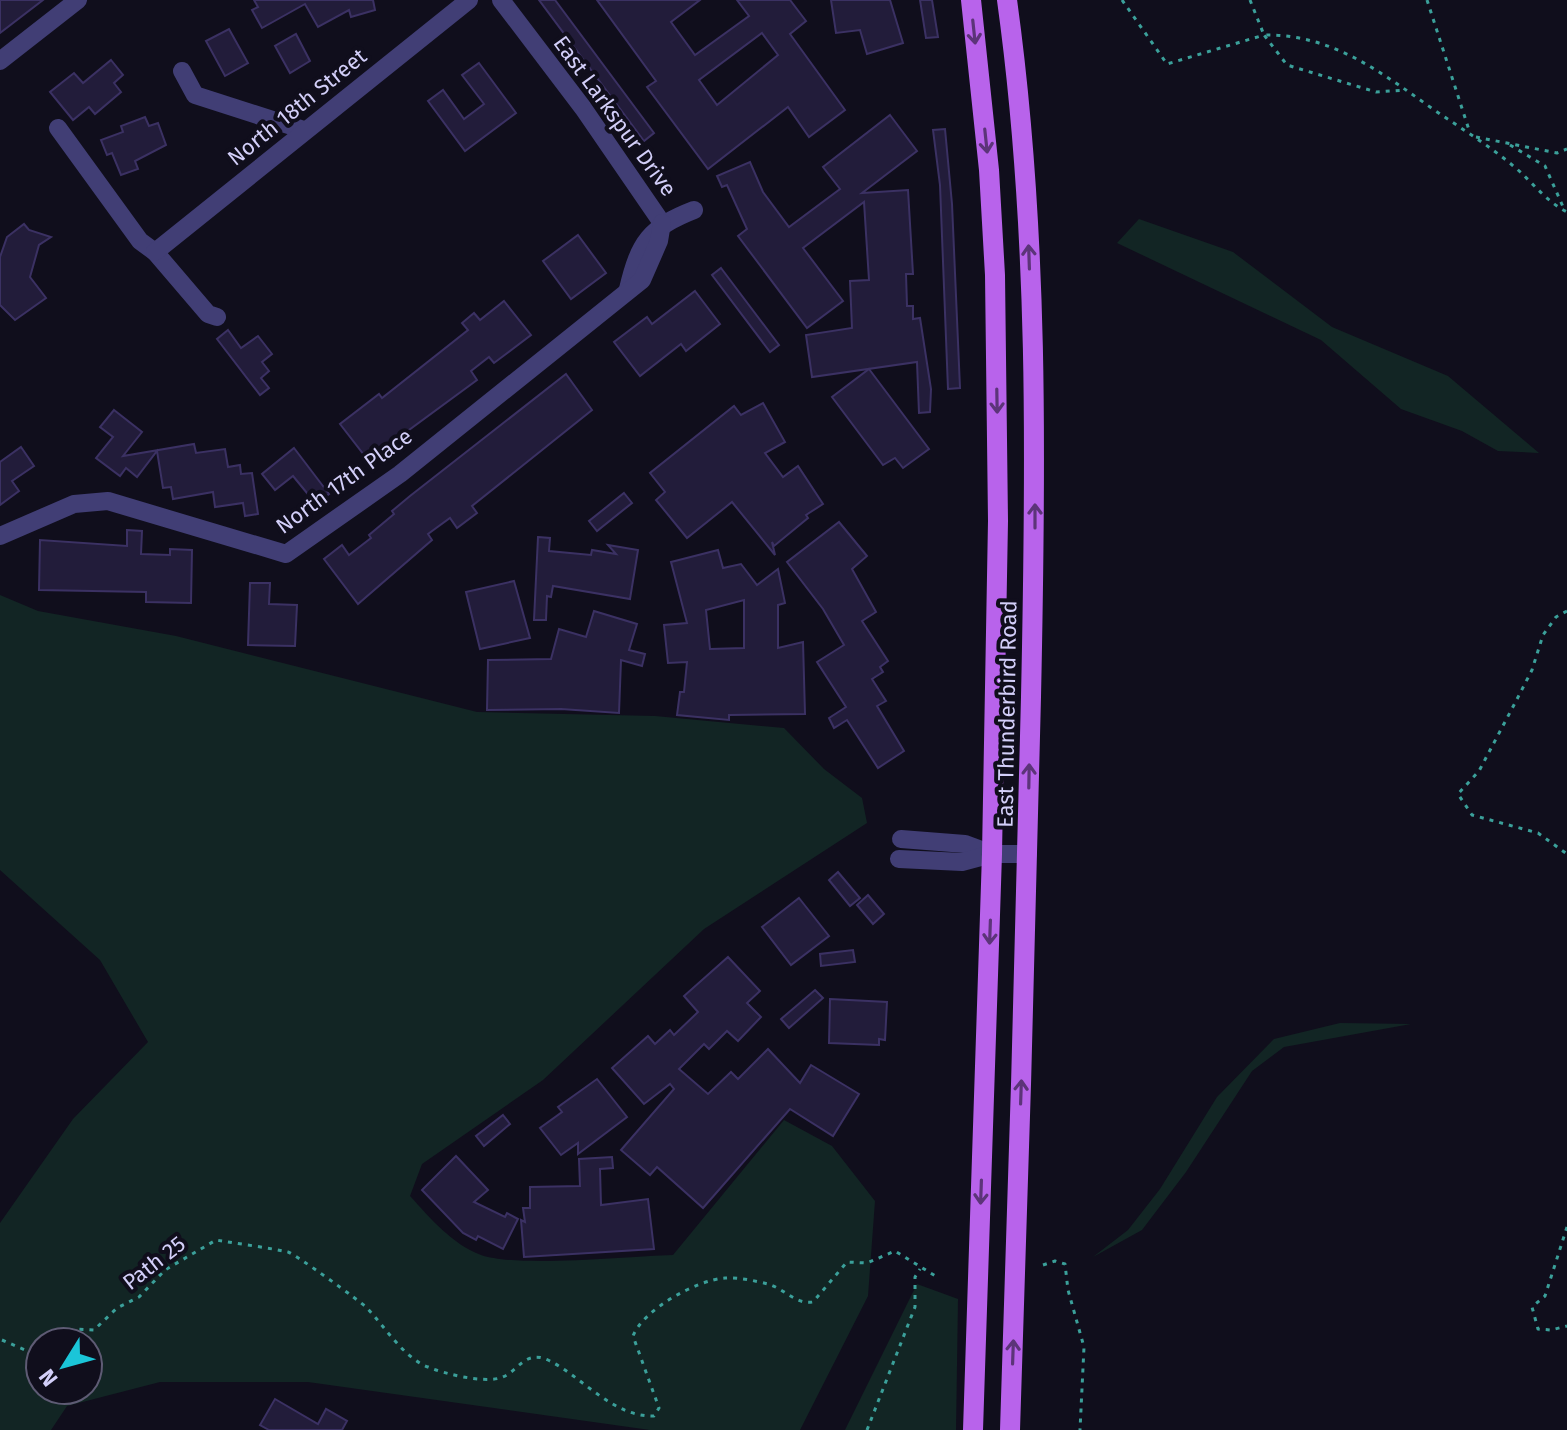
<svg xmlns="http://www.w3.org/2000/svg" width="1567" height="1430" font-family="'Fira Sans',sans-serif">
<rect width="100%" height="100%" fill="#100e1c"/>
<g fill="#122524" fill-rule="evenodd">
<polygon points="1139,219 1233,252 1332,327 1448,376 1539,453 1498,451 1462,431 1401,409 1321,340 1117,243"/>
<path d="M0,595L38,611L176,636L477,712L655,716L784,728L824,769L862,798L867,823L704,929L543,1080L422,1164L410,1196C431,1219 452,1244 481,1255C518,1268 630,1256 673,1255L784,1120L832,1146L875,1201L868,1296L800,1430H650L308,1382H160L67,1406L51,1430H0V1223L73,1119L148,1042L100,960L0,870ZM40,1342H88V1390H40Z"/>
<polygon points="1340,1023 1411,1024 1284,1047 1252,1071 1186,1172 1142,1230 1093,1257 1128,1230 1160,1189 1217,1097 1274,1039"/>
<polygon points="917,1284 958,1299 956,1430 845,1430"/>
</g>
<g fill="#221c3a" stroke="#3b3163" stroke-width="2" fill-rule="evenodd">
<polygon points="0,0 43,0 0,33"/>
<polygon points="254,0 373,0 375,10 351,17 349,10 318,27 305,4 262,28 252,10 258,7"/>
<polygon points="539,0 555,0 654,133 644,141"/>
<path d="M597,0H700L671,22L695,55L749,16L737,0H790L806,21L790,34L845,110L809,137L788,107L708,169L647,87L656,81ZM762,33L778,55L717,105L699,80Z"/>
<polygon points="831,0 890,0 903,43 867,54 860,30 836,33"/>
<polygon points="920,0 932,0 938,37 926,38"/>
<polygon points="229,29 248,63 225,76 206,41"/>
<polygon points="296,34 310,61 290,73 275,46"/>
<polygon points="111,60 123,75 114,83 121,92 95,114 89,107 73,120 50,92 74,73 83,83"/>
<polygon points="479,63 516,113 465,151 428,101 443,90 464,119 484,104 462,75"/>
<polygon points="890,115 917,151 862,193 908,190 913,274 906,274 907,306 913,306 913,319 920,318 931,389 930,412 919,413 917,362 812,377 806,335 852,328 850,281 869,280 864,202 803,248 843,301 807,328 738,236 747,229 727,185 722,187 717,176 750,162 763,192 789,227 840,189 823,167"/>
<polygon points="145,117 149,126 158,123 166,145 135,161 138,169 121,175 112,153 107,155 101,140 123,132 121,126"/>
<polygon points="945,129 952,204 960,388 948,389 940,185 933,130"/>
<polygon points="24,224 29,230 51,237 39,245 30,277 46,298 15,320 0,305 0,257 7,237"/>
<polygon points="578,235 606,273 571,299 543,261"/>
<polygon points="721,268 779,345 770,352 712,275"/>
<polygon points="695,291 720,324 686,351 681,344 640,376 614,342 647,317 652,324"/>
<polygon points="504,301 531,335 494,363 489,357 471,371 477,380 368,460 340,424 379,394 382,398 468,330 462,323 474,313 480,320"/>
<polygon points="228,330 241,348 258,336 272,354 262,362 269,371 261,378 269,388 260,395 217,339"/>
<polygon points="869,369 929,449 903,468 895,458 883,465 832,397"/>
<polygon points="566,374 592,410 472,506 477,513 457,528 450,518 428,534 432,540 358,604 324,559 342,545 349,555 371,538 369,535 394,514 392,511 410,496"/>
<polygon points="763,403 785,442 765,453 783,477 798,466 823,504 806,515 808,518 774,546 772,542 775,555 732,502 687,538 656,500 665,492 650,473 734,406 741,415"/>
<polygon points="114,410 142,432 123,456 194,444 196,453 225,449 228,467 240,465 241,474 252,473 258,514 245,516 243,503 215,507 213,492 173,499 171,487 163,488 157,451 137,477 126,468 120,476 96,458 113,437 100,427"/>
<polygon points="21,447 34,466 12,481 19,491 0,505 0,462"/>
<polygon points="294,448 329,494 316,504 293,476 275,490 262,474"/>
<polygon points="624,493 632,503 597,531 589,521"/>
<polygon points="839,522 867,556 852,569 876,612 862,621 888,661 880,667 883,672 872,679 886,701 877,706 904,751 878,768 847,720 834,728 829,718 846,707 817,662 844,645 823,609 787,562"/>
<polygon points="127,530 142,531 141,554 170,555 170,549 192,550 191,603 146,602 146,592 39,590 40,540 127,546"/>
<polygon points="538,537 550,538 549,551 591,555 592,550 616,554 608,545 638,550 630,599 553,586 551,597 547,596 546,620 534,620"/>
<path d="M718,550L723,568L741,564L757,585L778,569L785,603L778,605V648L803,642L805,714L729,715V720L677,715L680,692H684L687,662L668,663L664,625L687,623L671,562ZM744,600V648L710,649L706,610Z"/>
<polygon points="514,581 530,638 480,649 466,592"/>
<polygon points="250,583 270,583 269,604 297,605 295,646 248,645"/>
<polygon points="594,611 637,624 629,650 645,654 642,666 621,660 619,713 561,709 487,710 488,660 551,659 559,629 586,637"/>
<polygon points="838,872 860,898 850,906 829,880"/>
<polygon points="868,895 884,914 873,924 857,905"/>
<polygon points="799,898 829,936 791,965 762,927"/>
<polygon points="853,950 855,962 821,966 820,954"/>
<polygon points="728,957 760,991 747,1003 761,1017 738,1041 727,1031 709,1049 704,1044 679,1069 708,1094 731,1072 738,1079 768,1049 800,1083 811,1065 859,1094 833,1136 790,1109 703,1208 657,1167 650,1175 621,1150 674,1089 670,1084 644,1104 612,1068 648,1036 655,1044 670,1030 674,1035 698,1012 684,996"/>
<polygon points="815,990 823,998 789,1028 781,1019"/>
<polygon points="830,999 887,1002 885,1040 879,1039 879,1045 829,1043"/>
<polygon points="597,1079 627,1117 578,1154 578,1143 561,1155 540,1128 562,1112 558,1107"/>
<polygon points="503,1115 510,1124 484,1146 476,1136"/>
<polygon points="456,1156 488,1190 474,1202 505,1217 507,1213 518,1219 503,1249 478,1236 476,1240 463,1233 422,1190"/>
<polygon points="612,1157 613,1168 600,1169 601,1205 648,1199 654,1249 524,1257 521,1220 525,1222 523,1208 530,1208 530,1187 580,1186 579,1159"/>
<polygon points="275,1399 318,1424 326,1409 347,1421 342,1430 269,1430 260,1425"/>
</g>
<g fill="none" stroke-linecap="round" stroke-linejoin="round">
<g stroke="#3ba09a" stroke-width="3" stroke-dasharray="4 6" stroke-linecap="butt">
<polyline points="1122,0 1167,64 1264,35 1287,65 1376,92 1406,90"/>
<path d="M1250,0L1264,35C1335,34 1384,75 1440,114C1464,130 1489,146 1511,164C1531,180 1544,200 1567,212"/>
<polyline points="1427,0 1470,133"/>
<polyline points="1476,137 1557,153 1567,149"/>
<polyline points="1510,145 1545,166 1564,209"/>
<polyline points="1567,611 1556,617 1543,635 1532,670 1515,703 1479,771 1458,794 1472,815 1538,833 1567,854"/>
<polyline points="1567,1227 1545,1296 1532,1307 1538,1329 1551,1330 1567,1326"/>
<polyline points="1043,1265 1055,1261 1065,1264 1068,1290 1084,1347 1080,1430"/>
<polyline points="2,1340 32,1353 40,1351"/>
<path d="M53,1342L75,1329L94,1330L117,1308L139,1297L165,1270L216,1240C239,1244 265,1247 288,1252C295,1254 360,1301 367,1308C385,1327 404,1358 428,1367C445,1374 482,1383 500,1378C518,1373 524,1349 548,1360C583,1377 612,1417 654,1416L659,1408L633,1336C643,1310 696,1280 725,1278C738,1277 756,1281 768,1284C785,1289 796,1305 813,1302L847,1262L867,1263L895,1251L937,1277"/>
<polyline points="867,1430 915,1307 915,1277 920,1269"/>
</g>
<g stroke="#413e75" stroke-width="18">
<polyline points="501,0 583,108 662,223"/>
<polyline points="0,61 78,0"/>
<polyline points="182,71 195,95 304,130"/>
<polyline points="58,128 140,241 155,252 208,314 217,317"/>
<polyline points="155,252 469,0"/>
<path d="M628,289C639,242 650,227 694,210"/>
<polyline points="0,536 74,504 108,501 286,554 400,474 642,280 659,241 662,223"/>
<polyline points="901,839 965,844 992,854"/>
<polyline points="899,859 962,862 992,854 1028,854"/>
</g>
<g stroke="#b863eb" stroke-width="20">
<polyline points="971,0 989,170 995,275 998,521 992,854 973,1430"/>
<path d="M1007,0C1039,231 1036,464 1031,697C1026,941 1018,1186 1010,1430"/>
</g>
</g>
<defs><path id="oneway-shaft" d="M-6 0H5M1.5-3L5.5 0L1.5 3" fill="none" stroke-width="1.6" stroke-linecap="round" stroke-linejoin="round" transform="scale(2)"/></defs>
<g stroke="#5c3479">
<use href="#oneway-shaft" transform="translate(974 32) rotate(84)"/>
<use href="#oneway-shaft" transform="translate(986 141) rotate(84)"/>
<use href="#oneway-shaft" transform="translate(1029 257) rotate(-92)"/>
<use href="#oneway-shaft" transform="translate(997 401) rotate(89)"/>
<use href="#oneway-shaft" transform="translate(1035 516) rotate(-90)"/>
<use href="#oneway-shaft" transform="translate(1029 776) rotate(-89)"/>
<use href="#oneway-shaft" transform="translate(990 932) rotate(92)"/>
<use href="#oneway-shaft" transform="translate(1021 1092) rotate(-88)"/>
<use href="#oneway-shaft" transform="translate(981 1192) rotate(92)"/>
<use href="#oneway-shaft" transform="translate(1013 1352) rotate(-88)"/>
</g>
<g text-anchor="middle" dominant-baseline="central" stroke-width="8" stroke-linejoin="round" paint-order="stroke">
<g font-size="22" fill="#d3cff9" stroke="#100e1c">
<text transform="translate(297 107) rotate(-39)">North 18th Street</text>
<text transform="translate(615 116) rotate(54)">East Larkspur Drive</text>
<text transform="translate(344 481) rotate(-36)">North 17th Place</text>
<text transform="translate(1007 714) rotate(-89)">East Thunderbird Road</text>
<text transform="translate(154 1263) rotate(-38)">Path 25</text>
</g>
</g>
<g transform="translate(64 1366) rotate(233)"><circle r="38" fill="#100e1c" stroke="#5e5b74" stroke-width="2"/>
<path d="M0-6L14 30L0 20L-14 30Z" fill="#1bc5d8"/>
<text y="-12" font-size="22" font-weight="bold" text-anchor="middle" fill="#d3cff9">N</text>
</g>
</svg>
